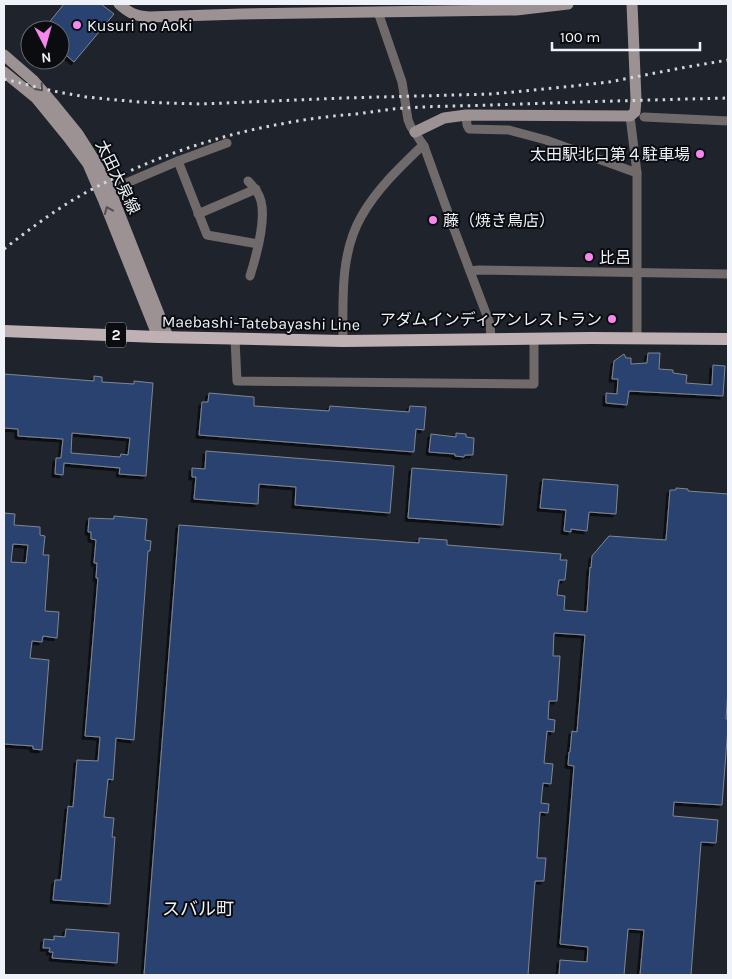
<svg xmlns="http://www.w3.org/2000/svg" width="732" height="979" font-family="Karla,'Noto Sans JP',sans-serif">
<defs>
<filter id="shadow"><feDropShadow dx="-3" dy="3" stdDeviation="0" flood-color="#0009"/></filter>
</defs>
<rect width="100%" height="100%" fill="#1e232c"/>
<g fill="#294370" stroke="#808691" fill-rule="evenodd" filter="url(#shadow)">
<polygon points="64,4 101,4 114,14 74,62 60,50 60,30 43,30"/>
<polygon points="648,353 660,353 659,369 673,370 673,373 687,375 686,383 712,385 713,365 725,366 723,396 629,391 627,405 606,403 606,393 617,394 618,379 612,379 614,361 624,354 626,358 631,358 631,364 647,363"/>
<path d="M4,374L94,381V376L102,377V382L134,384V381L153,383L146,476L119,474L120,468L64,463L63,475L55,474L56,458H61L63,439L18,436V429L4,428ZM72,433L130,438L128,455L121,454L120,457L71,453Z"/>
<polygon points="209,393 254,397 254,406 329,411 330,406 409,412 410,406 426,407 424,430 416,429 414,452 199,435 202,402 208,402"/>
<polygon points="456,433 466,434 466,437 474,438 473,455 465,455 464,457 455,456 455,454 429,452 431,434 456,437"/>
<polygon points="206,451 394,466 390,513 295,505 296,487 259,484 258,504 194,499 196,477 192,477 192,468 205,469"/>
<polygon points="412,468 507,475 503,525 408,518"/>
<polygon points="543,479 618,485 616,514 589,512 587,531 571,529 571,532 564,531 566,510 540,508"/>
<polygon points="676,488 688,489 688,491 728,494 728,690 726,719 728,719 728,727 722,805 674,802 673,816 718,820 716,843 701,842 691,975 640,975 644,930 628,929 624,975 559,975 560,960 587,962 588,947 560,944 574,766 568,765 569,752 570,752 572,731 577,732 585,635 554,633 553,656 560,656 557,701 549,701 548,719 555,720 554,732 547,731 544,763 553,764 551,784 543,783 541,803 549,804 548,813 540,812 537,858 546,858 544,881 535,881 528,975 144,975 179,525 419,543 419,538 447,540 447,545 561,554 560,560 567,560 565,580 559,580 557,595 565,596 564,610 587,612 590,567 591,568 592,556 609,536 666,540 670,490 676,490"/>
<path d="M4,513L15,514L14,525L40,527V535L45,536L43,555H49L45,611L59,612L57,638L43,636L42,642L32,641L30,658L49,660L42,750L33,749V746L4,744ZM13,544L28,545L26,563L11,562Z"/>
<polygon points="114,516 147,519 145,540 151,541 150,551 148,551 134,740 116,738 113,780 108,779 104,817 114,818 112,837 115,837 110,904 53,900 55,880 61,880 68,806 73,807 77,760 98,761 100,737 85,736 98,578 96,578 97,563 94,563 96,540 91,539 91,532 88,532 89,518 114,519"/>
<polygon points="66,929 119,933 117,963 52,958 53,952 49,952 50,948 43,948 44,939 54,940 54,936 65,937"/>
</g>
<g fill="none" stroke-linecap="round" stroke-linejoin="round">
<g stroke="#706a6b" stroke-width="9">
<polyline points="378,12 402,82 408,120 411,127 424,146 454,229 490,324 491,339"/>
<polyline points="466,115 467,125 469,129 509,130 546,140 637,173 637,338"/>
<polyline points="630,116 637,173"/>
<polyline points="644,117 728,121"/>
<polyline points="178,161 207,235 258,244"/>
<path d="M248,181C254,187 259,193 261,201C266,220 256,257 250,276"/>
<polyline points="110,190 178,161 227,143"/>
<polyline points="198,214 256,189"/>
<polyline points="470,271 479,270 728,274"/>
<polyline points="235,339 237,381 534,384 534,339"/>
<path d="M343,341C343,300 340,254 361,217C376,190 399,168 421,147L424,146"/>
</g>
<g stroke="#9c9294" stroke-width="11">
<path d="M119,4C129,13 135,16 149,17L241,14L516,10L568,4"/>
<polyline points="4,55 34,81 52,102 78,134 95,161 110,190 168,337"/>
<polyline points="4,72 36,98 67,136 88,164 103,199 158,337"/>
<polyline points="415,132 444,118 466,115 630,116 635,112 636,99 632,4"/>
</g>
<polyline stroke="#bfb1b3" stroke-width="12" points="4,331 158,337 343,341 591,338 728,339"/>
<g stroke="#d2d6dd" stroke-width="3" stroke-dasharray="2.5 5" stroke-linecap="butt">
<polyline points="4,79 53,91 86,97 139,102 201,104 344,98 492,94 555,88 609,82 681,68 728,60"/>
<path d="M4,249C30,229 56,209 85,193C146,160 213,136 281,124C306,119 331,116 356,114C373,112 389,109 405,108C434,106 464,106 493,105C571,102 650,100 728,98"/>
</g>
</g>
<defs><path id="oneway-chevron" d="M-2-3.5L2.5 0L-2 3.5" fill="none" stroke-width="1.6" stroke-linecap="round" stroke-linejoin="round" transform="scale(1.25)"/></defs>
<g stroke="#534f52">
<use href="#oneway-chevron" transform="translate(40 88) rotate(49)"/>
<use href="#oneway-chevron" transform="translate(108 210) rotate(-112)"/>
</g>
<g fill="#f688ed" stroke="#0a0c10" stroke-width="2">
<circle cx="77" cy="25" r="5"/>
<circle cx="700" cy="154" r="5"/>
<circle cx="433" cy="220" r="5"/>
<circle cx="589" cy="257" r="5"/>
<circle cx="612" cy="319" r="5"/>
</g>
<g text-anchor="middle" dominant-baseline="central" stroke-width="4" stroke-linejoin="round" paint-order="stroke">
<rect fill="#0a0c10" stroke="#aaaeb3" stroke-width="1" x="106" y="322.5" width="20" height="25" rx="4"/>
<g font-size="15" font-weight="bold" fill="#eff3f9">
<text x="116" y="335">2</text>
</g>
<g font-size="16" fill="#eff3f9" stroke="#0a0c10" text-anchor="start">
<text x="87" y="25">Kusuri no Aoki</text>
<text x="690" y="154" text-anchor="end">太田駅北口第４駐車場</text>
<text x="443" y="220">藤（焼き鳥店）</text>
<text x="599" y="257">比呂</text>
<text x="602" y="319" text-anchor="end">アダムインディアンレストラン</text>
</g>
<g font-size="16" fill="#eff3f9" stroke="#0a0c10">
<text transform="translate(118 177) rotate(64)">太田大泉線</text>
<text transform="translate(261 323) rotate(1)">Maebashi-Tatebayashi Line</text>
</g>
<g font-size="18" fill="#eff3f9" stroke="#0a0c10">
<text x="198" y="909">スバル町</text>
</g>
</g>
<rect width="732" height="979" fill="none" stroke="#eff3f9" stroke-width="10"/>
<g transform="translate(45 45) rotate(174)"><circle r="24" fill="#0a0c10" stroke="#66686d"/>
<path d="M0-4L9 19L0 12L-9 19Z" fill="#f688ed"/>
<text y="-8" font-size="14" font-weight="bold" text-anchor="middle" fill="#eff3f9">N</text>
</g>
<path d="M552 42v8h148v-8" fill="none" stroke="#eff3f9" stroke-width="2.5"/>
<text x="560" y="42" font-size="15" fill="#eff3f9" stroke="#0a0c10" stroke-width="4" paint-order="stroke">100 m</text>
</svg>
